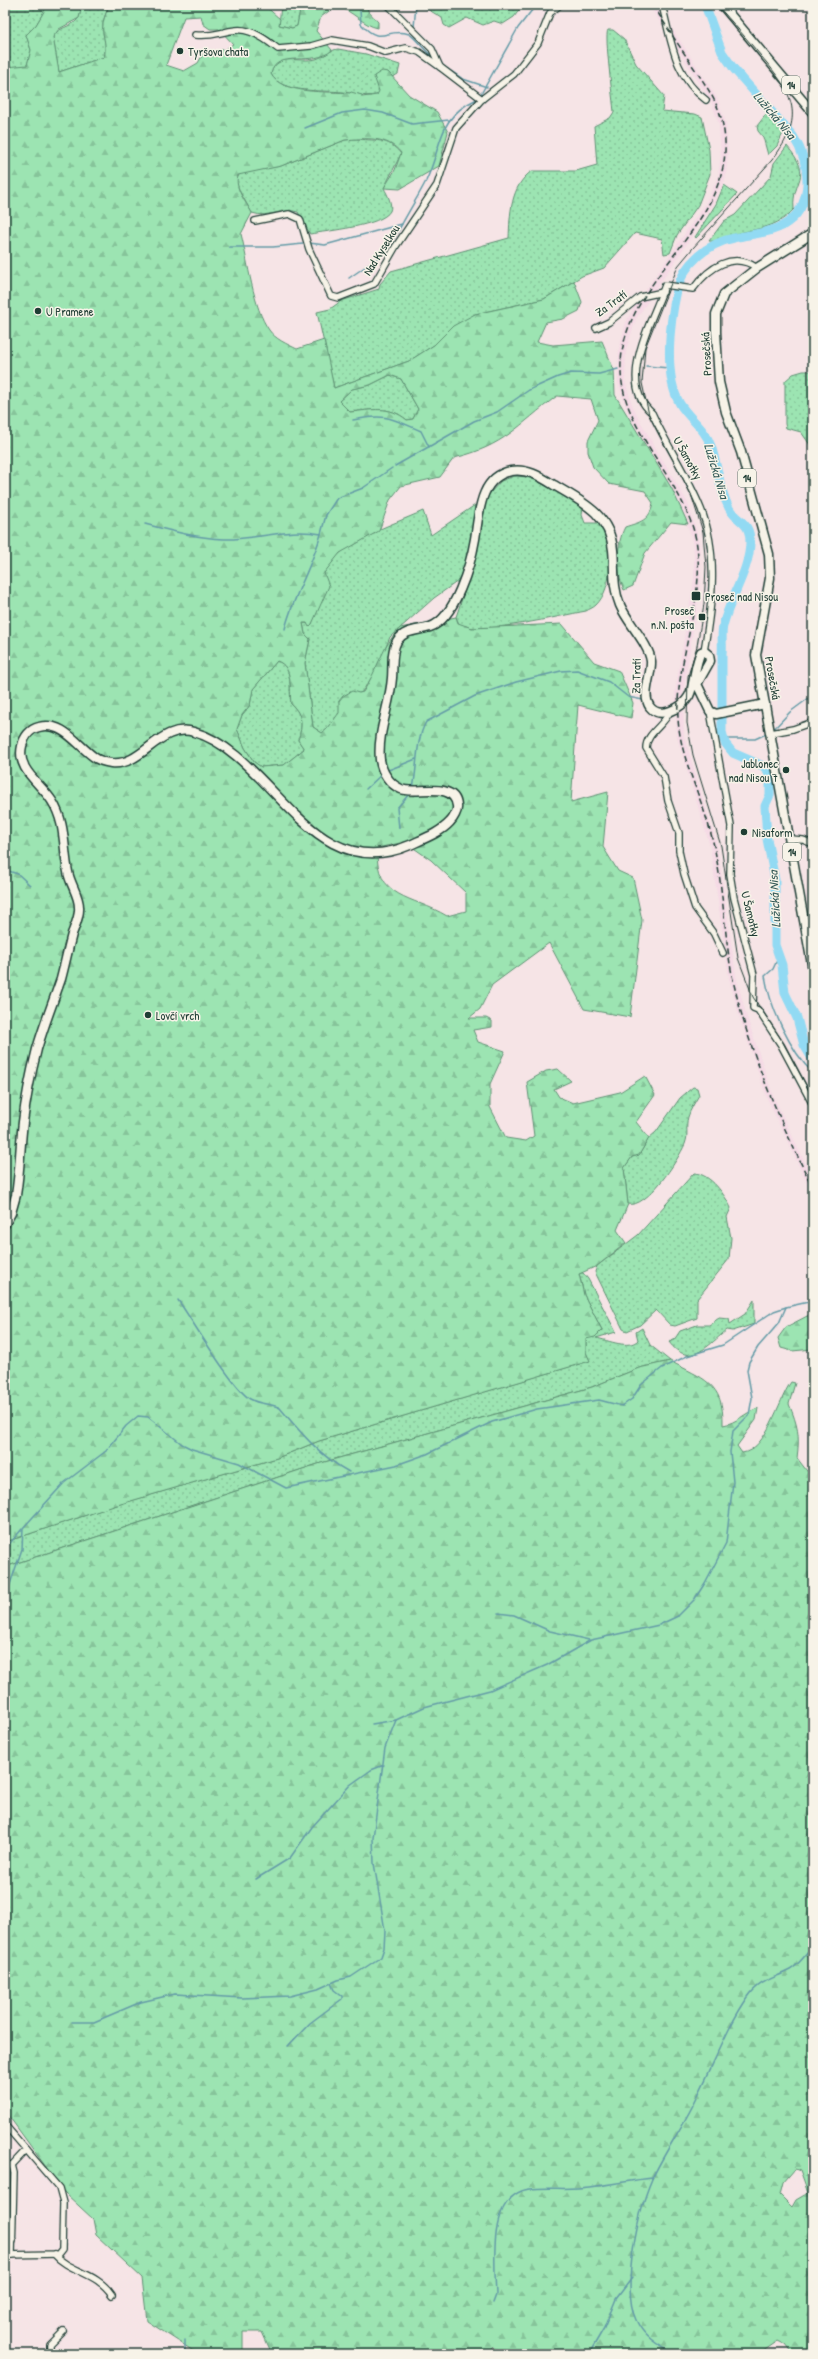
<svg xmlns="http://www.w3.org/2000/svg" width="818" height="2359" font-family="'Patrick Hand',sans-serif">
<defs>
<pattern id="grass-dots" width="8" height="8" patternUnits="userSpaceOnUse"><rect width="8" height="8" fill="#9ce4b2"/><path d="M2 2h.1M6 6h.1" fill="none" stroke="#86c49a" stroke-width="1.8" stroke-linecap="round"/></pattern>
<pattern id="forest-firs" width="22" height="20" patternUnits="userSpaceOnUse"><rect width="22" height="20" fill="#9ce4b2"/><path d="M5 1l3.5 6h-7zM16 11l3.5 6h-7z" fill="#86c49a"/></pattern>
</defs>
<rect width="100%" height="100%" fill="#f6e4e6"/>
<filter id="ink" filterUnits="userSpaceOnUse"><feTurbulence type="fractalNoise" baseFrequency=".025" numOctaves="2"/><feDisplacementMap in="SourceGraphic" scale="8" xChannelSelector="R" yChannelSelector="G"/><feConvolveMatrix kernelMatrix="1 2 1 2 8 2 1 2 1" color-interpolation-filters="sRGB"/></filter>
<g filter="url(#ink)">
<polygon fill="#f5dae5" points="649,5 657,5 717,98 726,123 728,157 725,180 711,208 636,319 626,350 625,381 632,404 640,421 688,503 699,539 701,580 683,693 684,736 717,844 736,976 746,1014 773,1095 813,1180 813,1196 767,1098 739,1016 729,978 710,846 677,737 675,692 694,579 694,552 690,532 677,499 629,417 618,382 619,349 626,322 634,307 705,204 718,177 721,156 719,125 711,101"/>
<g fill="url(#grass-dots)" stroke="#5e9073">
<polygon points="5,5 45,5 46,8 36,25 26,35 31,50 27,66 6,67 5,65"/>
<path d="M82,5H102L108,9C96,32 109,38 104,57L59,72L53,37C59,26 70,28 77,20C82,14 79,11 82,5Z"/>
<polygon points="281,5 301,5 297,26 292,28 279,25"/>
<polygon points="421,5 523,5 514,17 503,24 494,21 483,25 467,18 449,28 444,25 442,18"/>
<path d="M608,30H613L624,39L636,64L664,96L662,111L695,114L702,117L709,150L710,174L698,205L677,235L670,253L664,254L662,239L635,233L604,268L582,276L544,299L475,314L434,345L409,361L334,388L317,312L330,309L341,301L379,289L380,284L391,271L509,238C510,215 510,186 532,171H576L597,165L594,126L610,118L614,112C613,100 604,34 608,30Z"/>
<path d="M338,49L366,54L400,65L398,74L393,77L388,72L375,76L380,91L377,95C361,97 358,94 343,92C324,90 281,94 271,74C275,52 300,63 316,59C325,56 330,50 338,49Z"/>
<polygon points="767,113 785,129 777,146 768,155 763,137 758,131 757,126"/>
<path d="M356,139C374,141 388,137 401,154L384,188C387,194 393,204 390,211C382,226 326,231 310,234L298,212C283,207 269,219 252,213L240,192L236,181L240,173L281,166L345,140Z"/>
<path d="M787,146C815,179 791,179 794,209C777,228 759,228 735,234C726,237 718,242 709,241L724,221L735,215L771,176L774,163Z"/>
<polygon points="724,185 737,194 696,238 695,237 716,204"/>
<polygon points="803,371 813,371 813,449 801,432 786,428 785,424 785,381 793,374"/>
<path d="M390,375L401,379L418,409L413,419L407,420C389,405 372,410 349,412L339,401L352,389L370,385Z"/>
<path d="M514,476L529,477L583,505L582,515L585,523H599C616,540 613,589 596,605C593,608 589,609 586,611C558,616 487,634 463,626C458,624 458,621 456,617L476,556L487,496L501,481Z"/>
<path d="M475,505L470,554L458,581L434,598L390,637L376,671L362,692L339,701L340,713C333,720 330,728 322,733L313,727L305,663L310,639L305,634L303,623L312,624C315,611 319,585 324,573C342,539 390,526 423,511L431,535Z"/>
<path d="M277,661C294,667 289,688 291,704C303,715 303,725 298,740L304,749L284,765L261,767L254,762L245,748L237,729L242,715L250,705L253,689Z"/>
<path d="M693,1087L697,1088L699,1095C695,1102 690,1110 688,1117C685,1127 689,1134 685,1144C678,1160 647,1209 628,1204L624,1168L632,1157L639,1155L649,1138L656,1132L680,1098Z"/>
<path d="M694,1173C711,1174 725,1195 731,1208L727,1217L731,1238L729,1259L697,1299V1318L675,1326L670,1325L656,1310L640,1325L627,1331L623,1329L595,1272L597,1266L638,1235Z"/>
<path d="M579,1273H583L588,1279L616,1332L596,1338C608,1340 629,1350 638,1340L636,1332L642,1328L650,1345L670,1361L639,1368L592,1387L321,1463L5,1567V1542L113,1506L277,1458L319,1441L589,1361L586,1353V1339L602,1330L584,1295Z"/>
<path d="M754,1300V1324L733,1331L727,1330C709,1344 690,1370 669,1342L674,1340L680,1331L697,1325H709L719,1318L729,1319L730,1324L745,1314Z"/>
</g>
<g fill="url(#forest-firs)" stroke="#5e9073" fill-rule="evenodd">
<path d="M45,5H82L79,18L59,29L53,37L59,72L104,57C109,38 96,33 108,9L102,5H264L280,19L279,25L292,28L297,26L301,5H367L368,11L378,22V28C362,25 354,11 336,6L321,17L316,31L332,50C314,68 276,48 271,74C281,95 330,91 350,93L351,92L362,95V97L377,95L379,91L374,76L382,71L388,72L409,95L437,112L448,132L439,166L400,189L384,188L395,170L401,153C388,136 365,138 345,140L281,166L238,175C234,189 246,202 252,213L241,234C248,261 253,308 269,330C275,339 287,344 297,349L324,340L334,388L409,361L434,345L453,326L475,314L544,299L574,281L582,302L579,311L563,319L546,322L537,342L553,345L602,341L614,370L615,395L672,489L688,524L671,522L645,553L633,586L624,590C616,572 616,544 625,527C640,522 650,521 653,503L645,491L609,484L593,467L588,452V441L598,420L591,399L557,396C518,425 505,446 454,458L440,477L401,486L390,500L379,531L340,553L324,573L329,586L312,624L309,627L307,623H303L305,634L310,639L305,663L313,727L322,733C330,728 333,720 339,713V701L343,696L352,691L359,693L363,692C377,671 382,646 400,628L456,617L458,623L472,628L562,624L594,662L619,671L633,703L631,718L578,705L571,802L608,792L603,847L618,871L633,878L642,920L630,1017L584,1009L549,943L492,985L480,1009L469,1018H486L492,1021V1027L473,1030L478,1042L505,1051L490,1084V1107L506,1138L526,1141L534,1136L527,1082L546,1071L558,1069L571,1081L554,1089L559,1097L573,1103L620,1092L645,1076L655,1095L636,1122L649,1138L639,1155L632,1157L624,1168L628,1204L617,1230L626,1243L597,1266L579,1274L584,1295L602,1330L595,1337L586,1339V1352L590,1361L319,1441L277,1458L114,1506L5,1542V65L6,67L27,65L31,50L26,35L36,25L46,8ZM201,16L203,24L210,29H219L233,44L226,49L203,54L198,63L184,71L166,65L184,17ZM390,375L401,379L418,409L413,419L407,420C389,405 372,410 350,412L339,401L352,389L370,385ZM277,661C294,667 289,688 291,704C303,715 303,725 298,740L304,749L284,765L261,767L254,762L245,748L237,729L242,715L250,705L253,689ZM405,842L431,860L466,893V911L447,916C412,895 375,900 377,848Z"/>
<polygon points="813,1313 813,1349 792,1351 781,1348 778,1338 786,1327"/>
<path d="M670,1361C703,1379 724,1382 723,1425C737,1423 744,1413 758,1408L756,1420L737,1446L742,1453C767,1450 778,1400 791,1382L795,1383L789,1404C798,1426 800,1435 797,1458L813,1479V2354H793L786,2345L778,2341L759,2354H502L494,2347L488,2354H272L262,2332H243V2350L238,2354H198L147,2321L142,2278L96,2235L93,2219L65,2193L5,2111V1567L321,1463L592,1387L639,1368ZM795,2169L800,2171L808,2193L796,2200L792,2207L780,2195L783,2183Z"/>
</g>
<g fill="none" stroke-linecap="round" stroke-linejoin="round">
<g stroke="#649ba7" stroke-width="1.5">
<path d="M360,10L361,24C382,47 386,27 409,34C414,36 426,52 433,57"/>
<polyline points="414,27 416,5"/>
<polyline points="445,67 463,79 487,87"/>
<polyline points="481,94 518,28 536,5"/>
<polyline points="305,128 342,113 365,110 383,113 412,124 449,120"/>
<polyline points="805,195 813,200"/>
<path d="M309,243L325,245L402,224C410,209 419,195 426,181C443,145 436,118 477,99"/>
<polyline points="229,247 273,247 303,244"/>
<polyline points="349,278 385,253 402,224"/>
<polyline points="646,366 669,368"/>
<path d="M353,420C386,413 391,418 421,431L429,447"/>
<polyline points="395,466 474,421 497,412 529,390 558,377 571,373 599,374 618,369"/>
<path d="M145,524C171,531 197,538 224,539C257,540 288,527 321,534L326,515L337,498L363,488L392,468"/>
<path d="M285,629C293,596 312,567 321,534"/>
<polyline points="773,730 790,712 813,695"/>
<polyline points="724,739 755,739 768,733"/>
<polyline points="386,771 416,759"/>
<path d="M413,788C418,766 415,742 426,722L475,696L516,682L561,671L577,670L609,682L628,697L643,700"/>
<polyline points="366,789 382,774"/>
<polyline points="399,828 397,808 410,793"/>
<polyline points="5,870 18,874 30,885"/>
<path d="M779,956L773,969L765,976C770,1007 790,1051 813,1073"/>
<path d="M178,1300C192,1320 233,1389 250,1399C260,1405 270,1403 280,1408C300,1432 321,1457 349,1472"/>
<polyline points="5,1549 22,1529"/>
<polyline points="5,1599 22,1549 23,1528 64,1483 106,1451 126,1426 138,1416 148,1417 182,1444 192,1449 239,1463 286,1488 396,1465 427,1454 492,1422 537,1409 599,1400 622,1406 632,1399 641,1385 662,1368 687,1356 723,1345 774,1311 786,1307"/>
<polyline points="498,1613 514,1615 550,1631 589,1640"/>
<polyline points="372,1724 396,1720"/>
<polyline points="256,1879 290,1858 312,1827 350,1785 371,1770 384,1765"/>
<polyline points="72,2022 94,2022 141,2002 175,1994 242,1998 290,1996 318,1989 338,1980 351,1977 381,1957 384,1948 385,1931 374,1863 373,1838 385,1748 396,1720 424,1707 490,1690 547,1665 591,1640 659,1625 678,1616 694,1600 705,1583 726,1543 733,1482 730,1452 733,1431 749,1415 752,1398 747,1370 749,1362 758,1347 779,1323 786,1307 813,1301"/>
<polyline points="288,2046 310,2023 342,1999 342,1996 334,1990 331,1983"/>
<path d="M493,2303L496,2295C495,2264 486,2195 530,2189C549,2187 569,2190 589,2187C610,2185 631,2180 652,2178"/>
<polyline points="185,2340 185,2354"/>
<polyline points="590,2352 604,2328 616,2299 632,2278"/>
<path d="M677,2354C661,2348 644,2337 636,2320C621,2288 638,2211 652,2179C665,2151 684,2125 697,2097C714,2064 727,2027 748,1997C760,1980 773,1979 790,1970C799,1965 806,1954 813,1946"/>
</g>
<path stroke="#92daf3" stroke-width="9" d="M705,5L722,52L734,69L793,136C811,164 816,207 782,226C767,234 750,234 734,238C708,243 683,264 677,290C670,322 663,375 680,404C690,420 704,427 711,446C718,466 719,489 729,508C737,523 750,520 750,542C750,570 729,599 723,626C721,634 723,645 722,654C722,680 722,706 722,732L725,743L733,753L763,766L768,771L770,779V795L765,806L767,839L775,880V945L782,965L785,993L797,1018L804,1045L813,1060"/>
<defs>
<g id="street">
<polyline points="388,5 432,49 440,67 482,99"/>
<path d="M662,5C671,39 674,77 706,100"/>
<path d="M195,35C214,37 219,32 236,30C251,28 267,40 278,49L311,46L332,40L368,46L386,53L406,48L419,52L440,67"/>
<polyline points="255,221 289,214 300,219 309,249 331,296 338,298 374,284 396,246 437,185 456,128 482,99 514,74 538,43 550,13 560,5"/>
<polyline points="596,328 609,322 640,297 663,292"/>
<path d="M704,651C712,605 719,554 701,509C688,476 667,446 652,413C615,382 653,320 665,285L693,289C709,267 733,251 757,268"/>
<path d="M670,711C665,725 646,733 646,748L664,777L668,801L679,833V851L684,874L695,908L714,934L723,953"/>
<polyline points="710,711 731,826 730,874 734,898 754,975 753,1008 758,1010 781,1045 813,1105"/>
<polyline points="771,733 793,729 813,722"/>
<polyline points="790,839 803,840 813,844"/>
<polyline points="5,2125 59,2188 63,2203 62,2249 58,2254 5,2255"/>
<polyline points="5,2165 12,2165 26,2150"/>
<polyline points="5,2240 13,2241"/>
<path d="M54,2254C69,2272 97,2272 112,2295"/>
<polyline points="12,2255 14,2173 12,2165"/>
<polyline points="50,2354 50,2345 64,2331"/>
</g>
<path id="secondary" d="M5,1224L11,1213L16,1195C20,1171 20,1146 23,1122C26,1097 31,1073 37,1049C44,1025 53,1002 61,979C65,964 68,949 72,934C75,926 80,916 79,907C79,895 70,884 68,872C63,847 66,823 52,801C41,783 16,770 22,746C24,737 30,729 39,727C63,721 77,745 94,757C99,761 104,762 111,763C143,767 159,722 194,732C272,754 310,888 410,845C423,839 440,833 450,822C453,819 458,811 457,806C455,780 415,795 401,789C389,784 382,772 380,760C377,733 390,705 392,678C393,667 391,651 397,641C405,629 418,631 430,627C455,619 471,563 475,539C479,515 479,477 511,471C527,468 541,477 554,485C581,501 610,514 613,550C615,569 612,586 620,605C627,622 649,644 651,661C652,675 641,694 650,707C660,720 682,708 689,696C695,684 694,666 701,652L704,651L709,655L710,661L697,684L710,711L716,714L765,704"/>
<g id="primary">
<polyline points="722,5 813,113"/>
<polyline points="813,233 757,268 724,294 716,314 716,332 719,382 726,412 741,452 769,554 770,578 756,655 813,970"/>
</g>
</defs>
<use href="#street" stroke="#1f3d34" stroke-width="8"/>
<use href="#secondary" stroke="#1f3d34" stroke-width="11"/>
<use href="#primary" stroke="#1f3d34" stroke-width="11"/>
<use href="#street" stroke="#f7f3e8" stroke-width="5.5"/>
<use href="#secondary" stroke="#f7f3e8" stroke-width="8"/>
<use href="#primary" stroke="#f7f3e8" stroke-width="8"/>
<path stroke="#1f3d34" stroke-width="1" d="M717,5C732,22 747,39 761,56C794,94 806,117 772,160L693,248L678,266L645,348L642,383L649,415L691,494L703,532L706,567L704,604L697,646L688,676L687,723L693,755L721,846L738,958L753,997L781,1039L813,1098"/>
<path stroke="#1f3d34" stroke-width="1.5" stroke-dasharray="6 3" stroke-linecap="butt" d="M653,5C664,23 676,41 688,59C699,76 713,93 720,114C753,219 616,274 621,373C624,434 684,480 696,540C707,600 675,658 678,718C680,758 701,795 711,834C724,882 723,932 733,980C749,1053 780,1121 813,1188"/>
</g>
</g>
<g fill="#1f3d34" stroke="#f7f3e8" stroke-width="1.5">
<circle cx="180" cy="51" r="4"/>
<circle cx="38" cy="311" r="4"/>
<rect x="691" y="591" width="10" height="10" rx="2"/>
<rect x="698" y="613" width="8" height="8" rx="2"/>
<circle cx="786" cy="770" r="4"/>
<circle cx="744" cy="832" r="4"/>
<circle cx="148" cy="1015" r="4"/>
</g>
<g text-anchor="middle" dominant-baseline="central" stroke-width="3" stroke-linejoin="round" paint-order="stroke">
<g fill="#f7f3e8" stroke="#60746a" stroke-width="1">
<rect x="782" y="76" width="18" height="18" rx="3"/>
<rect x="738" y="469" width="18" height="18" rx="3"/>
<rect x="783" y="843" width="18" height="18" rx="3"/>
</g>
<g font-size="11" font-weight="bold" fill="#1f3d34">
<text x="791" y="85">14</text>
<text x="747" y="478">14</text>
<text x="792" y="852">14</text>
</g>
<g font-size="12" fill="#1f3d34" stroke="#f7f3e8" text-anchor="start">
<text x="188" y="51">Tyršova chata</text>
<text x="46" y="311">U Pramene</text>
<text x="705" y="596">Proseč nad Nisou</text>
<text x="694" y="610" text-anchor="end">Proseč<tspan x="694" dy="14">n.N. pošta</tspan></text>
<text x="778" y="763" text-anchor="end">Jablonec<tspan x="778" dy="14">nad Nisou 7</tspan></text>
<text x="752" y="832">Nisaform</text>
<text x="156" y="1015">Lovčí vrch</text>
</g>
<g font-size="12" fill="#1f3d34" stroke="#f7f3e8">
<text transform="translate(381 250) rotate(-58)">Nad Kyselkou</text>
<text transform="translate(611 303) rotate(-36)">Za Tratí</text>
<text transform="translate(706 354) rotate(-93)">Prosečská</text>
<text transform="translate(688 458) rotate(61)">U Šamotky</text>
<text transform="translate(636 676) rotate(-89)">Za Tratí</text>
<text transform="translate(773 678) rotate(80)">Prosečská</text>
<text transform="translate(751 914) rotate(76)">U Šamotky</text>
</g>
<g font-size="13" font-style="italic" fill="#365c5a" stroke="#f7f3e8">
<text transform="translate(775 115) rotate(50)">Lužická Nisa</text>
<text transform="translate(717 471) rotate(73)">Lužická Nisa</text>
<text transform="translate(774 899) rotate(-93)">Lužická Nisa</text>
</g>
</g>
<rect width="818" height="2359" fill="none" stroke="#f7f3e8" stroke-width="20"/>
<rect x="10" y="10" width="798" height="2339" fill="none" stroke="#1f3d34" stroke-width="1.5" filter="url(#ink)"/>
</svg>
